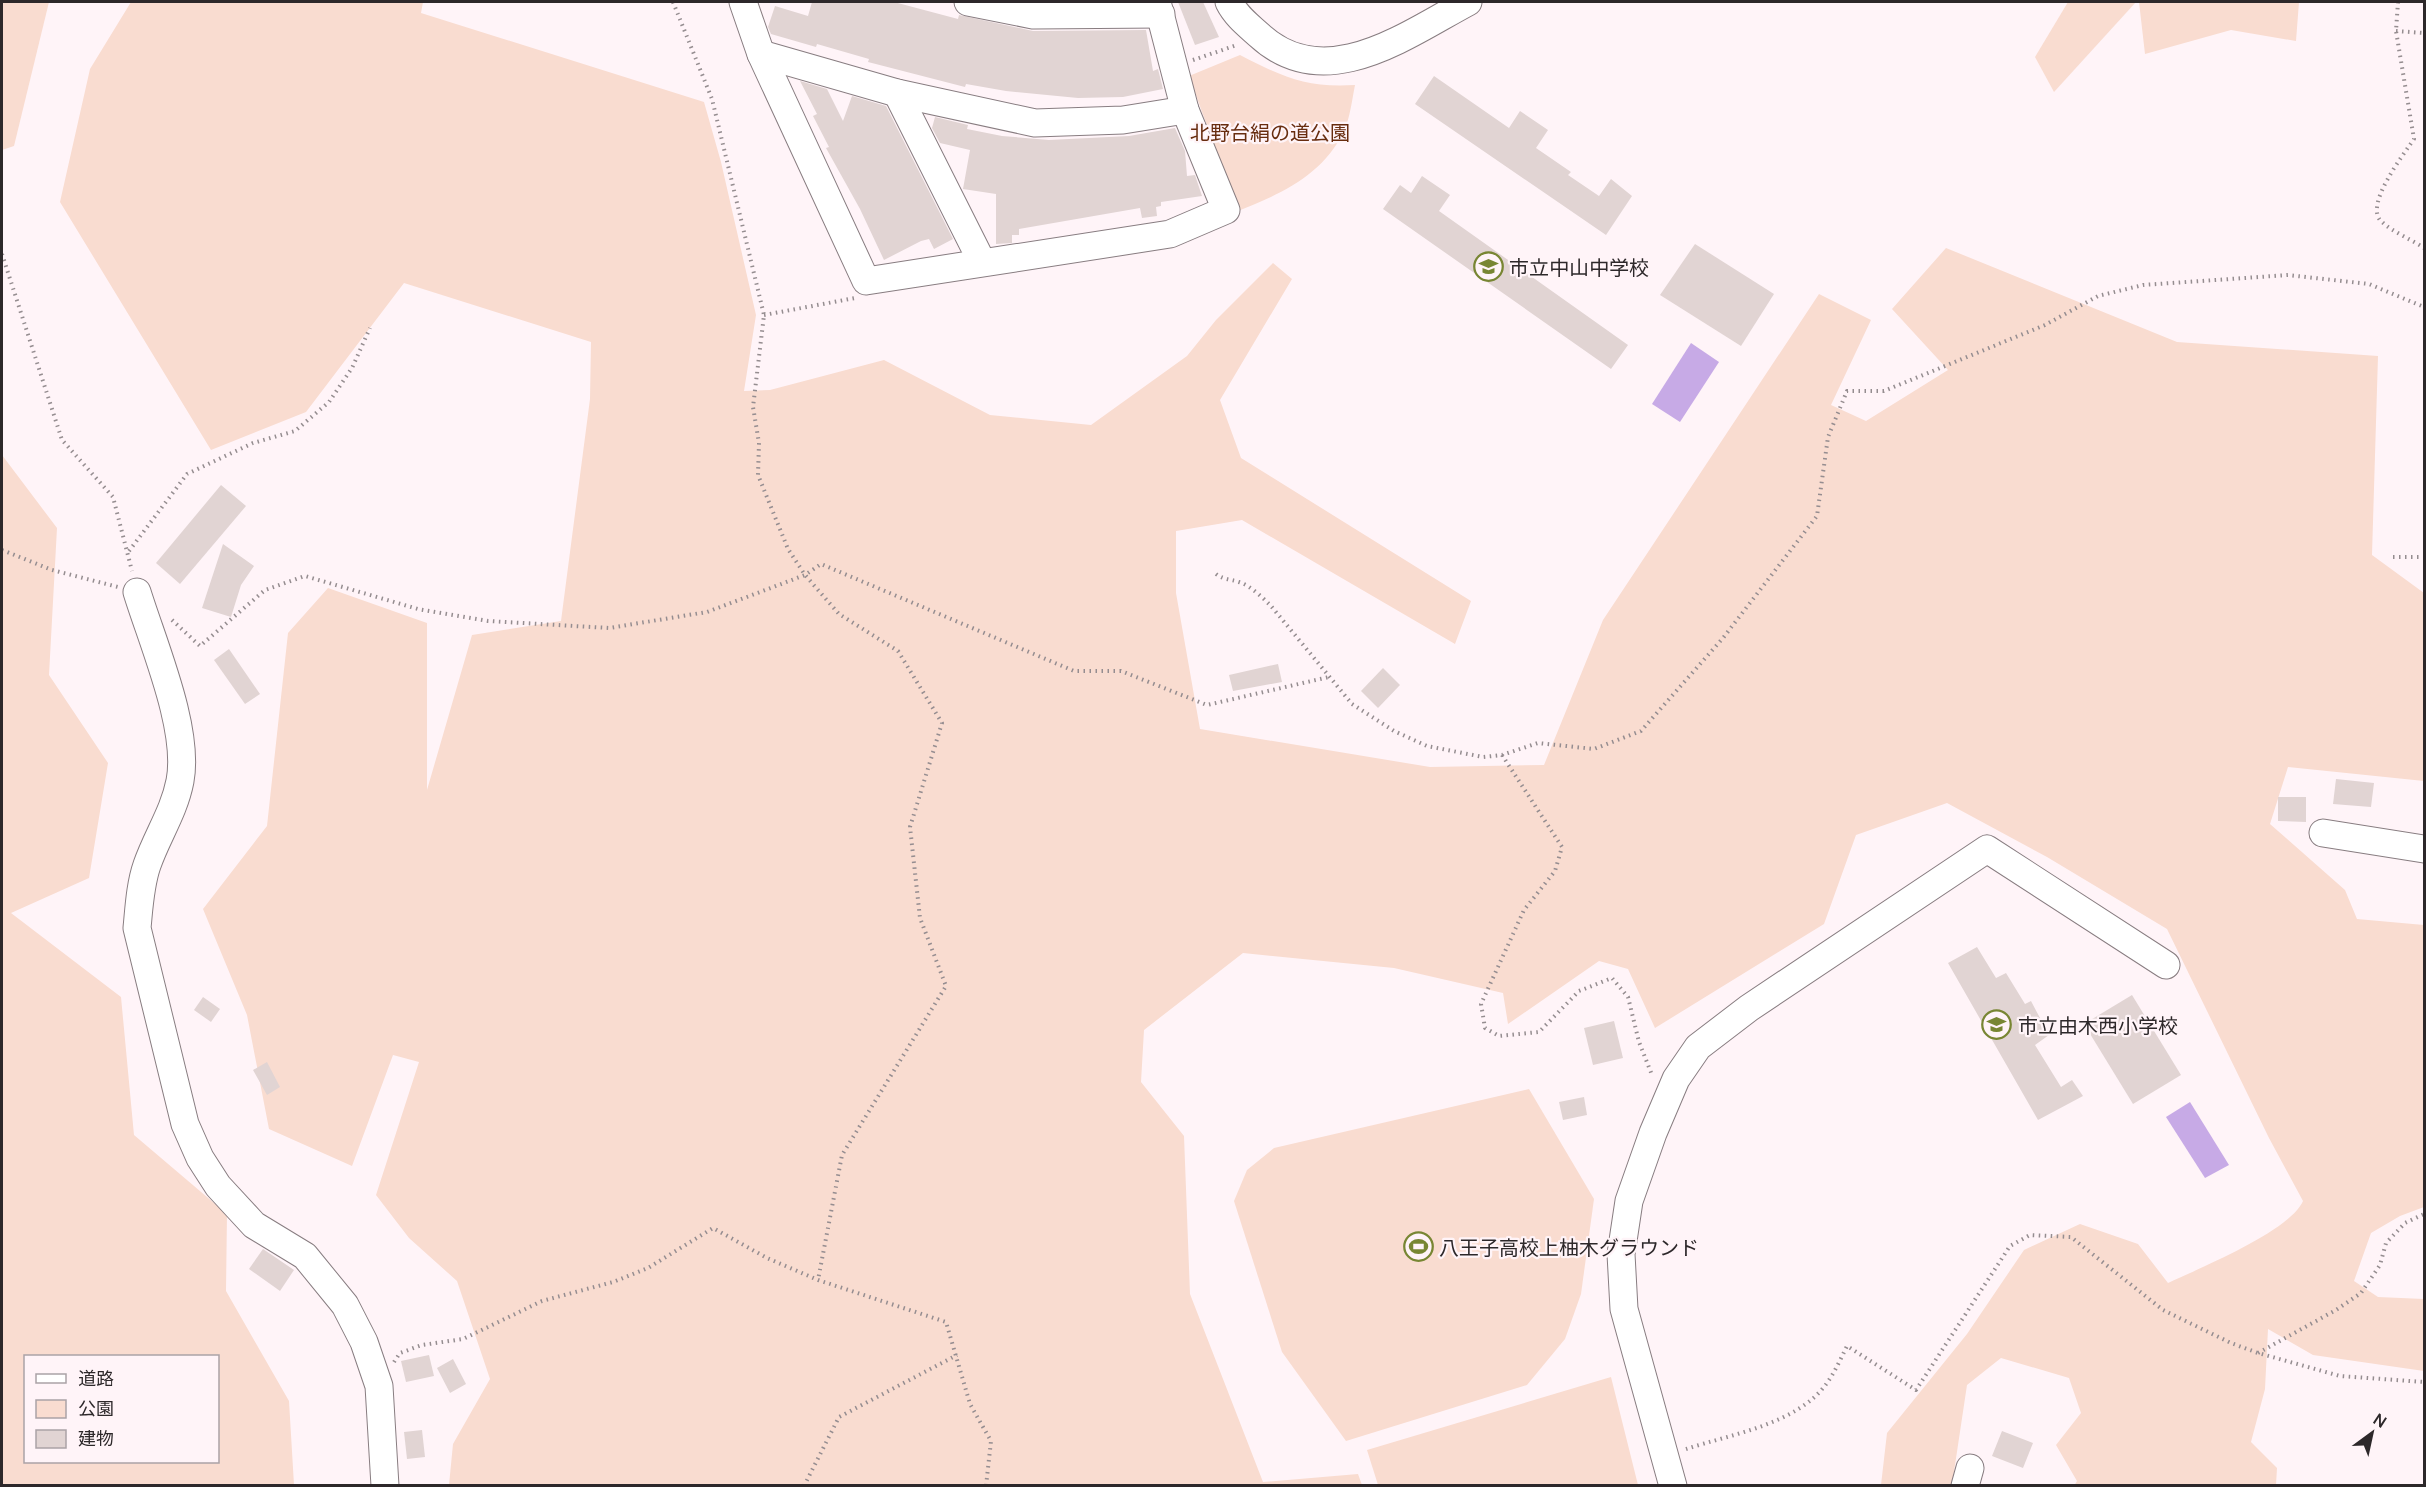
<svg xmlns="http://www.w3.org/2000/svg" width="2426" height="1487" font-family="Manrope,'Noto Sans JP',sans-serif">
<rect width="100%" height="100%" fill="#fff4f8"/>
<g fill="#f9dcd0" fill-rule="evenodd">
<polygon points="2,2 49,2 14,146 2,150"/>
<path d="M131,2H423L421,13L704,102L721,162L756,315L744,391L770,390L884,360L990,415L1091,425L1187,356L1216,320L1273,263L1292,279L1220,400L1241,458L1471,601L1455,644L1242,520L1176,531V593L1200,729L1430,767L1544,765L1603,620L1819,294L1871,320L1831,405L1866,421L1948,370L1892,309L1946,248L2177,342L2378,356L2372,555L2424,593V781L2288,767L2270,824L2345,890L2357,919L2424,925V1207L2400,1216L2371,1233L2354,1281L2378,1297L2424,1299V1371L2313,1355L2268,1329L2265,1389L2251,1442L2277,1468L2276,1485L2074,1486L2077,1481L2056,1445L2081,1413L2069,1378L2001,1358L1967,1385L1952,1485H1881L1887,1433L1967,1334L2024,1250L2080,1224L2138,1244L2168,1283C2200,1268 2289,1232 2303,1201L2269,1138L2167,929L2047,857L1947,803L1856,835L1824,924L1655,1028L1628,969L1599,961L1508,1024L1503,993L1394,968L1243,953L1144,1030L1141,1082L1184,1136L1190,1294L1263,1482L1358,1474L1362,1485H449L453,1444L490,1379L457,1281L409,1238L376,1195L419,1062L393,1055L352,1166L269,1129L247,1015L203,909L267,826L288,633L328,588L427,623V790L472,635L561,621L590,399L591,342L404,283L306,412L211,450L60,202L90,69Z"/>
<polygon points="2068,2 2136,2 2054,92 2035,57"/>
<polygon points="2139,2 2299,2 2296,41 2231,30 2145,54"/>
<path d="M1240,55C1283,77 1306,88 1355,85C1352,100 1350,118 1344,131C1323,175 1281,194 1238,211L1189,76Z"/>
<path d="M2,455L57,528L49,675L108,763L89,878L11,913L121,997L134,1135L227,1214L226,1291L289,1401L294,1485H2ZM26,1356H218V1462H26Z"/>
<polygon points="1529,1089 1594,1199 1581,1294 1565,1339 1527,1385 1346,1441 1282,1352 1234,1201 1247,1170 1274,1148"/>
<polygon points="1611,1377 1638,1485 1378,1485 1367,1450"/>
</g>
<g fill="#c7aae6">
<polygon points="1691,343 1719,362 1680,422 1652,404"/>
<polygon points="2190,1102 2229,1165 2205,1178 2166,1117"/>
</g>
<g fill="#e1d4d3">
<polygon points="812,2 894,2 958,19 959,15 1033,31 1146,30 1153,71 1158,69 1163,89 1123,97 1078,98 1006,91 966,84 965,87 868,62 869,59 817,44 816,47 771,34 768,27 775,6 808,16"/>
<polygon points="1178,2 1203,2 1219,37 1195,45"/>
<polygon points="1434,76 1509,128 1520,111 1548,130 1536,148 1571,172 1568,175 1599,196 1611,179 1632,196 1606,235 1415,104"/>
<polygon points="800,81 827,89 843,121 852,96 886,106 953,239 934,249 929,239 921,241 884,260 860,209 826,148 829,147 813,116 817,114"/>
<polygon points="935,117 968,125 967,129 1002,136 1049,140 1129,136 1175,128 1185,151 1187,176 1195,175 1202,196 1161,202 1161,206 1156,207 1157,216 1142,218 1140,208 1019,229 1019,235 1012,235 1012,243 996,244 996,194 963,189 970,150 940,143 932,128"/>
<polygon points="1422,176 1450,195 1439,211 1628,345 1611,369 1383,209 1400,185 1411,193"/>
<polygon points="1695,244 1774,294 1741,346 1660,295"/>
<polygon points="221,485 246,506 180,584 156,563"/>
<polygon points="223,544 254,566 241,585 231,617 202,608"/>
<polygon points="229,649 260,694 245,704 214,660"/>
<polygon points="1278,664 1282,682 1233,691 1229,675"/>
<polygon points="1383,668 1400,685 1378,708 1361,691"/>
<polygon points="2336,779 2374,783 2371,807 2333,804"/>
<polygon points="2278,797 2306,797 2306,822 2278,821"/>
<polygon points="1977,947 1996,978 2006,973 2025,1004 2031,1001 2049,1035 2035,1045 2061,1087 2072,1080 2083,1096 2038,1120 1948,963"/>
<polygon points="2132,995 2181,1075 2133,1104 2084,1024"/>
<polygon points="203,997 220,1009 211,1022 194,1010"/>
<polygon points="1614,1021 1623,1058 1593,1065 1584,1028"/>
<polygon points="267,1062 280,1087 267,1095 253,1070"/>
<polygon points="1584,1097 1587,1115 1563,1120 1559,1102"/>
<polygon points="263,1249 294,1270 280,1291 249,1269"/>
<polygon points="429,1355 434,1376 406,1382 401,1361"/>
<polygon points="453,1359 466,1384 450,1393 437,1368"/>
<polygon points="422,1430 425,1457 407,1459 404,1432"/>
<polygon points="2002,1431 2033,1443 2023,1468 1992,1456"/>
</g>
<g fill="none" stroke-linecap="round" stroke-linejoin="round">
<defs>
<g id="minor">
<polyline points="743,2 761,54 866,281 1170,234 1226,210 1185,110 1157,2"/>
<polyline points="968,2 1033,15 1161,14"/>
<path d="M1229,2C1236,16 1248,25 1259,35C1325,96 1406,35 1468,2"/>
<polyline points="761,54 897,93 1035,123 1123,120 1185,110"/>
<polyline points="897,93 982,262"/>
<path d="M137,592C153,644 190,729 180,781C174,812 157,836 147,865C140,885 139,908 137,928L185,1124L200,1158L218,1186L254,1225L305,1256L345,1305L364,1342L379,1386L385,1486"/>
<polyline points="2323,833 2424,849"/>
<polyline points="1673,1486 1624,1309 1621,1254 1629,1201 1653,1133 1676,1079 1698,1047 1749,1008 1987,849 2166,965"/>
<polyline points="1965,1486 1970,1468"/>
</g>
</defs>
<use href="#minor" stroke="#887d81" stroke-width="29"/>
<g stroke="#958d90" stroke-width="4" stroke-dasharray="1.5 4.5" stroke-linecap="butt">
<polyline points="673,2 712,99 764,315 753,407 759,443 758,475 788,549 805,575 839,614 898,651 942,723 910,827 920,918 946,986 842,1155 818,1280"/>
<path d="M2398,2L2396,31L2414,139C2404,154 2364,205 2381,221C2392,232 2411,239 2424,248"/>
<polyline points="2396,31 2424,33"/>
<polyline points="1193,60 1237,45"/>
<polyline points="2,254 62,440 113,497 132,571"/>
<polyline points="764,315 855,298"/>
<polyline points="2,550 52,570 118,587"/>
<polyline points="129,551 187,474 253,443 295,431 329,402 352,368 370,328"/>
<polyline points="2393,557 2424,557"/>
<path d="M1216,574C1224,580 1230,579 1239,582C1251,586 1262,597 1271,606L1352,704L1394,731L1427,746L1483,757L1502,755L1538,743L1594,749L1641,731L1723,638L1817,516L1828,437L1847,391H1884L2045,325L2098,296L2143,285L2288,275L2369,284L2424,307"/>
<polyline points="172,620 200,646 265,590 305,576 418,609 488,621 609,628 707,612 805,575 821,564 1074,671 1121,671 1207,705 1329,677"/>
<polyline points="1502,755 1562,847 1555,871 1524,910 1481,1004 1485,1028 1499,1036 1539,1032 1579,991 1612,978 1628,997 1639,1042 1652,1075"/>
<polyline points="2258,1353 2336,1310 2361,1293 2380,1265 2386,1243 2405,1223 2424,1214"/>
<polyline points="394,1362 400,1353 422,1345 463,1339 542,1301 613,1282 648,1268 713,1228 767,1258 818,1280 946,1322 970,1404 991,1441 986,1486"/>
<path d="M1686,1449C1732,1434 1798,1424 1827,1383C1835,1372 1841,1358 1847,1346L1916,1390L2010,1246L2030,1235L2071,1237L2163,1310L2231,1343L2258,1353L2340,1376L2424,1382"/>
<polyline points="804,1486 839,1417 957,1355"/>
</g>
<use href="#minor" stroke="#fff" stroke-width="27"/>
</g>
<defs>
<symbol id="school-ring" viewBox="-11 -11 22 22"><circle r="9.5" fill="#fff4f8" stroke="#788633" stroke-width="1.5"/><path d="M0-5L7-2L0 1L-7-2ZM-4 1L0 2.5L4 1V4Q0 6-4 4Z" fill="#788633"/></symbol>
<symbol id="stadium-ring" viewBox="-11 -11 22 22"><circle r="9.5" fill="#fff4f8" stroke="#788633" stroke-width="1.5"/><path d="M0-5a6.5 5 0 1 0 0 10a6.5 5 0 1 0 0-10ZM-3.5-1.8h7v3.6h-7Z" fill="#788633"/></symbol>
</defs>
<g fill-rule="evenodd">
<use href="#school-ring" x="1472" y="250" width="33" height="33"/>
<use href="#school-ring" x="1980" y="1008" width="33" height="33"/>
<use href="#stadium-ring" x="1402" y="1230" width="33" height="33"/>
</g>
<g text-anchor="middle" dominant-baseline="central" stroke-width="4.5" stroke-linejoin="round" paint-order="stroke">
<g font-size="20" fill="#682d0f" stroke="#fff4f8">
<text x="1270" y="132">北野台絹の道公園</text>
</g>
<g font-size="20" fill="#2d282a" stroke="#fff4f8" text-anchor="start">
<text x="1509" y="267">市立中山中学校</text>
<text x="2018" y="1025">市立由木西小学校</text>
<text x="1439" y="1247">八王子高校上柚木グラウンド</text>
</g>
</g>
<rect width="2426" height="1487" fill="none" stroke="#2d282a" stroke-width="6"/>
<rect x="24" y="1355" width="195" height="108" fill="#fff4f8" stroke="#aba2a6" stroke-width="1.5"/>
<rect x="36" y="1374" width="30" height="9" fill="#ffffff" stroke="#aba2a6" stroke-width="1.5"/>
<text x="78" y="1385" font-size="18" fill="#2d282a">道路</text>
<rect x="36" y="1400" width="30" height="18" fill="#f9dcd0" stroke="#aba2a6" stroke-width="1.5"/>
<text x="78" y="1415" font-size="18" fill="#2d282a">公園</text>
<rect x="36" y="1430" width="30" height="18" fill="#e1d4d3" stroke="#aba2a6" stroke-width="1.5"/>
<text x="78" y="1445" font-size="18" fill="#2d282a">建物</text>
<g transform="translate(2372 1433) rotate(33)" stroke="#fff4f8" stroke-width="4.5" paint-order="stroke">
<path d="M0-4.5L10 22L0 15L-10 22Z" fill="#2d282a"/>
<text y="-9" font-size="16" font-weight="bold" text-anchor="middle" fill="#2d282a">N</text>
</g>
</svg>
